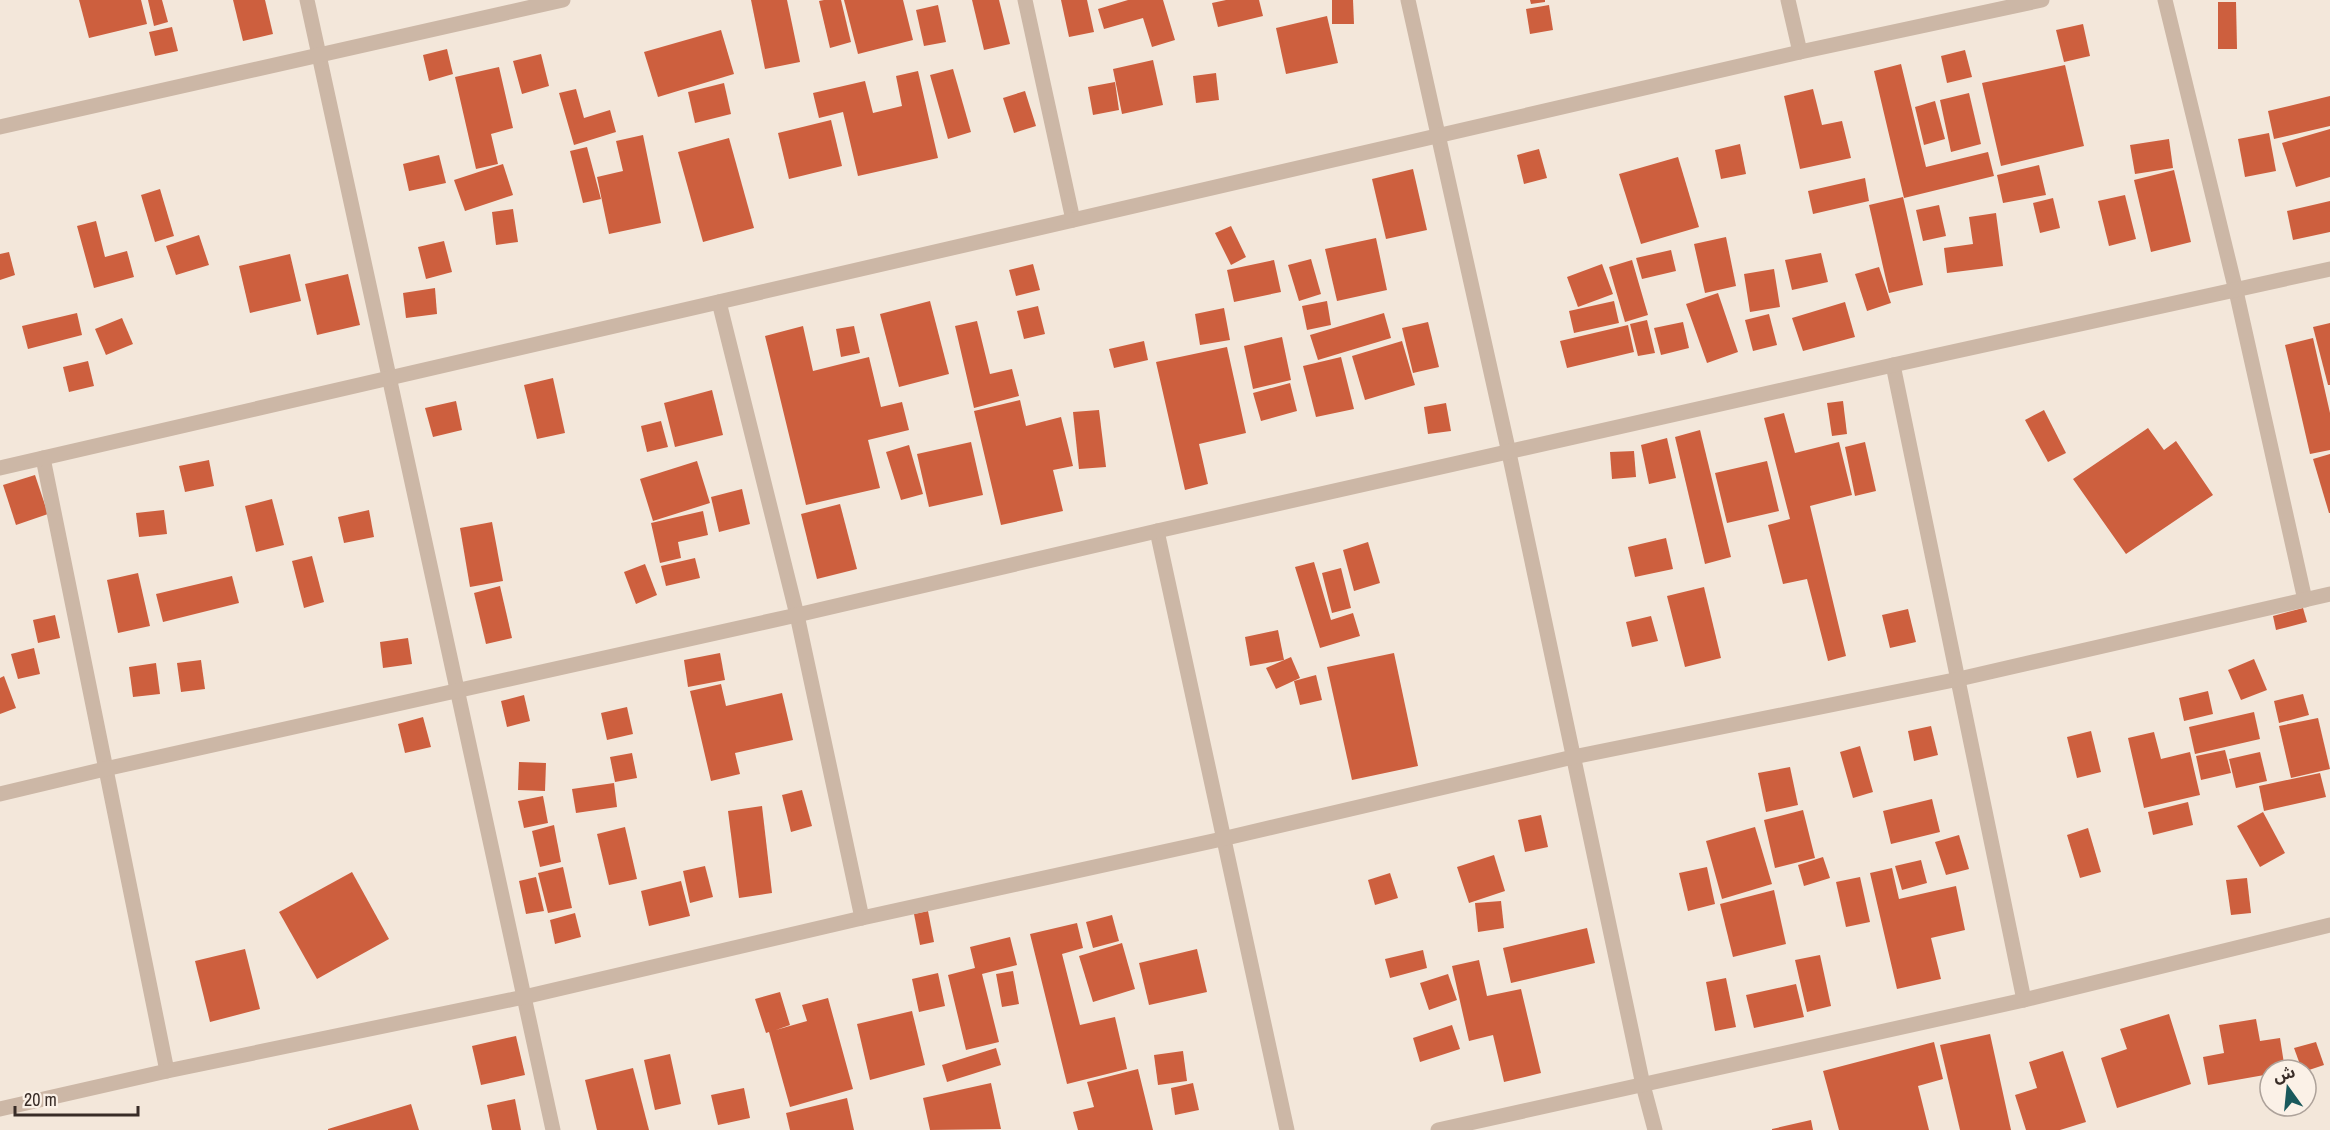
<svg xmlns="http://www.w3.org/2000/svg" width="2330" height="1130" font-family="'Archivo Narrow','Noto Sans Arabic',sans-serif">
<rect width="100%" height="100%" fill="#f3e7da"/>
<g fill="#cd5f3e">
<polygon points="79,0 141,0 147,24 89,38"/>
<polygon points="148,0 162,0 168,22 154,26"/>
<polygon points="233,0 265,0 273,34 243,41"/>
<polygon points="751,0 787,0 800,62 765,69"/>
<polygon points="824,0 841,0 851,42 830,48 819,1"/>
<polygon points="844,0 903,0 913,40 858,54"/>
<polygon points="972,0 999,0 1010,44 984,50"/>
<polygon points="1061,0 1087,0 1094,32 1069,37"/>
<polygon points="1128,0 1163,0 1175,40 1152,47 1143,18 1104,29 1098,9"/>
<polygon points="1226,0 1259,0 1263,16 1218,27 1212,3"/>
<polygon points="1332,0 1353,0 1354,24 1332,24"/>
<polygon points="1530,0 1545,0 1545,2 1531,4"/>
<polygon points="2218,2 2236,2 2237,49 2218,49"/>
<polygon points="938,5 946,42 924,46 916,10"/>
<polygon points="1549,5 1553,30 1530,34 1526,9"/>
<polygon points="1327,16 1338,63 1286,74 1276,28"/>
<polygon points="2083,24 2090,56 2064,62 2056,30"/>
<polygon points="172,27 178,51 155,56 149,32"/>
<polygon points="721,30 734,74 658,97 644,52"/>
<polygon points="447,49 453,74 429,81 423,55"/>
<polygon points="1965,50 1972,77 1947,83 1941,56"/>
<polygon points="541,54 549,86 522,94 513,61"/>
<polygon points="1153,60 1163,105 1122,114 1113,69"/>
<polygon points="1901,64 1926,167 1988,152 1994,176 1904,198 1874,71"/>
<polygon points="2065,65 2084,146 2001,166 1982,83"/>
<polygon points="499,67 513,128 491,134 498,164 476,169 455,77"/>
<polygon points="953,69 971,132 948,139 930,75"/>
<polygon points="918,71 938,158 858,176 843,112 819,118 813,93 865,81 873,113 902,106 896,76"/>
<polygon points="1216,73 1219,100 1196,103 1193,76"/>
<polygon points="1115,82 1119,110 1093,115 1088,87"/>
<polygon points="724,83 731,114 695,123 688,92"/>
<polygon points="576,89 584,118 610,110 616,132 574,145 559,93"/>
<polygon points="1813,89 1822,125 1842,121 1851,158 1800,169 1784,96"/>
<polygon points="1025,91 1036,126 1014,133 1003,98"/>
<polygon points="1969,93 1981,144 1951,152 1940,100"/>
<polygon points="2330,96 2330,126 2274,139 2268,111"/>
<polygon points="1935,101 1945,139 1924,145 1915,107"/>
<polygon points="831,120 842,166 789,179 778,133"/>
<polygon points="2330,129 2330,177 2296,187 2282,143"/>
<polygon points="2269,133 2276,171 2245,177 2238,139"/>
<polygon points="643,135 661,223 609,234 597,177 623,171 616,141"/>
<polygon points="729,138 754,228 703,242 678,152"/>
<polygon points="2169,139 2173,168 2135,174 2130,145"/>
<polygon points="1740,144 1746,174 1721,179 1715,150"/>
<polygon points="587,147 601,199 583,203 570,151"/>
<polygon points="1539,149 1547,178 1524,184 1517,155"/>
<polygon points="439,155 446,183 409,191 403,164"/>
<polygon points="1678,157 1699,227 1641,244 1619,174"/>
<polygon points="503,164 513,195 465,211 454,180"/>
<polygon points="2039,165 2046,195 2003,203 1997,175"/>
<polygon points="1413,169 1427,230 1386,239 1372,179"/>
<polygon points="2174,170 2191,242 2151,252 2134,180"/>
<polygon points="1865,178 1869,201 1813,214 1808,191"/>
<polygon points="160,189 174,236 155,242 141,195"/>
<polygon points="2125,195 2136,239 2109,246 2098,201"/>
<polygon points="1903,197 1923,285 1889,293 1869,205"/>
<polygon points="2053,198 2060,228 2040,233 2033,203"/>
<polygon points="2330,201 2330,232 2293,240 2287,211"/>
<polygon points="1939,205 1946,236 1923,241 1916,210"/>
<polygon points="513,209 518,242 496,245 492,212"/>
<polygon points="1996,213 2003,266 1947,273 1944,248 1973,244 1969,217"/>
<polygon points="96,221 105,257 127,251 134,277 94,288 77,226"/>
<polygon points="1231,226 1246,257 1231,265 1215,233"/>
<polygon points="199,235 209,265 176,275 166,246"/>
<polygon points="1726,237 1736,286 1705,293 1694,244"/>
<polygon points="1376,238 1387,290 1337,301 1325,249"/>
<polygon points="444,241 452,272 426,279 418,247"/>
<polygon points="1671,250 1676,271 1642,279 1636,258"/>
<polygon points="9,252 15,275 0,280 0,254"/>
<polygon points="1821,253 1828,282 1792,290 1785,260"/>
<polygon points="290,254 301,301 250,313 239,266"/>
<polygon points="1311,259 1321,294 1299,301 1288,265"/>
<polygon points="1274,260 1281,292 1234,302 1227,270"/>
<polygon points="1632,260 1648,315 1625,322 1609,267"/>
<polygon points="1033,264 1040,290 1016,296 1009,270"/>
<polygon points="1602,264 1613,294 1578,307 1567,277"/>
<polygon points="1879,267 1891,303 1867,311 1855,274"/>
<polygon points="1774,269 1780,307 1750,312 1744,274"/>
<polygon points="348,274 360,325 317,335 305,284"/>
<polygon points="435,288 437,314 406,318 403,293"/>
<polygon points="1718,293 1738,352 1707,363 1686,304"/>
<polygon points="930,301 949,374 899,387 880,314"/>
<polygon points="1327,301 1331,325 1307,330 1302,306"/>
<polygon points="1614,301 1619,323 1574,333 1569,311"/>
<polygon points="1845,302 1855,337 1803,351 1792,318"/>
<polygon points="1038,306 1045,334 1024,339 1017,311"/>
<polygon points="1224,308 1230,340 1200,345 1195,314"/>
<polygon points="77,313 82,335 28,349 22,326"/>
<polygon points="1384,313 1391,338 1318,360 1310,335"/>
<polygon points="1769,314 1777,345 1753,351 1745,320"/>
<polygon points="122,318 133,344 106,355 95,329"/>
<polygon points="1647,320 1655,353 1638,356 1630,324"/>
<polygon points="977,321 990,374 1012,369 1019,396 974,408 955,326"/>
<polygon points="1428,322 1439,367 1413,373 1402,328"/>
<polygon points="1683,322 1689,348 1661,355 1654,328"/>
<polygon points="2330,323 2330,385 2328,385 2313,327"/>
<polygon points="1628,325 1634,352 1567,368 1560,341"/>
<polygon points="803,326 813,371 869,357 881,407 902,402 909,430 868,440 880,488 806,505 765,336"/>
<polygon points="854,326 860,353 841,357 836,329"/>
<polygon points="1282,337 1291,380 1253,389 1244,346"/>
<polygon points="2313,338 2330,413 2330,450 2310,454 2285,345"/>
<polygon points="1144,341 1148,360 1114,368 1109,349"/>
<polygon points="1402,341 1415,385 1365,400 1352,356"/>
<polygon points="1227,347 1246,433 1199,444 1208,484 1185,490 1156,362"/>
<polygon points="1341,357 1354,409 1316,417 1303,366"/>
<polygon points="88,361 94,386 69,392 63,367"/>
<polygon points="553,378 565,433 537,439 524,385"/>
<polygon points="1290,383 1297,411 1261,421 1253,393"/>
<polygon points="712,390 723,435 675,447 664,403"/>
<polygon points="1020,400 1026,426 1061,417 1073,466 1053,470 1063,511 1001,525 974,411"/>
<polygon points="456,401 462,430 433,437 425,408"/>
<polygon points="1843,401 1847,434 1832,436 1827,403"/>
<polygon points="1446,403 1451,431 1428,434 1424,407"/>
<polygon points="1099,410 1106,467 1079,469 1073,412"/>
<polygon points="2044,410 2066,453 2048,462 2025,420"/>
<polygon points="1784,413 1795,453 1839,442 1852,495 1810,506 1846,656 1828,661 1807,579 1783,584 1768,525 1790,519 1764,418"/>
<polygon points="661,421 668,447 647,452 641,426"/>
<polygon points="2148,428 2164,450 2176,441 2213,495 2126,554 2073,479"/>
<polygon points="1700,430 1731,557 1705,564 1675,437"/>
<polygon points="1667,438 1676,478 1649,484 1641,445"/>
<polygon points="971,442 983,495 929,507 917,454"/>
<polygon points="1865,442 1876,491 1855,496 1845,447"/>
<polygon points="909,445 923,494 901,500 886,452"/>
<polygon points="1634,451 1636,477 1612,479 1610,452"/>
<polygon points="2330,454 2330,513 2329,513 2313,459"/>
<polygon points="209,460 214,486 185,492 179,466"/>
<polygon points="697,461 710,503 653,521 640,479"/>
<polygon points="1767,461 1779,511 1727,523 1715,473"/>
<polygon points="35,475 48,514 16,525 3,485"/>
<polygon points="742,489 750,524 719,532 711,497"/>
<polygon points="272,499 284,545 256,552 245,506"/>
<polygon points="840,504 857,569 817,579 801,514"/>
<polygon points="164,510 167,534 139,537 136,513"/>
<polygon points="369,510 374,537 344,543 338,517"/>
<polygon points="703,511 708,535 678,542 681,558 660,563 651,523"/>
<polygon points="492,522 503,581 470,587 460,528"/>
<polygon points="1666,538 1673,569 1635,577 1628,547"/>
<polygon points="1368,542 1380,583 1354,591 1343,550"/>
<polygon points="312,556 324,602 304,608 292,561"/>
<polygon points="695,558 700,578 666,586 661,566"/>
<polygon points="1314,562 1331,620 1353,613 1360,636 1320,648 1295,567"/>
<polygon points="645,564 657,595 636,604 624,572"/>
<polygon points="1341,568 1351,608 1332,613 1322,573"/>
<polygon points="138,573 150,626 118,633 107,580"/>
<polygon points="232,576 239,603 163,622 156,594"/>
<polygon points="500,586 512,638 486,644 474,593"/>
<polygon points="1704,587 1721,658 1685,667 1667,596"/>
<polygon points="2303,608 2307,622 2276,630 2273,616"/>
<polygon points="1908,609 1916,642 1890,648 1882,615"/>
<polygon points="55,615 60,638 38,643 33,620"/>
<polygon points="1651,616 1658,641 1632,647 1626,622"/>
<polygon points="1278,630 1284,660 1250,666 1245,637"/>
<polygon points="408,638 412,664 383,668 380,642"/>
<polygon points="34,648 40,674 18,679 11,654"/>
<polygon points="720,653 725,680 688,687 684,660"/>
<polygon points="1394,653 1418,766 1352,780 1327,667"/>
<polygon points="1291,657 1300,678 1276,689 1266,668"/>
<polygon points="2254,659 2267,690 2241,700 2228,670"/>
<polygon points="201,660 205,689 181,692 177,663"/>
<polygon points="156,663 160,694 133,697 129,667"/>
<polygon points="1316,675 1322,700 1300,705 1294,681"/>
<polygon points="4,676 16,708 0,714 0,678"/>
<polygon points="721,684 726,706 782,693 793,740 735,753 740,774 711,781 690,691"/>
<polygon points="2208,691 2213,714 2184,721 2179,698"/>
<polygon points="2303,694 2309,715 2279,723 2274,701"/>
<polygon points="524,695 530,721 507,727 501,701"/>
<polygon points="627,707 633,734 607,740 601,713"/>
<polygon points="2254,712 2260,739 2195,754 2189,727"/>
<polygon points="423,717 431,747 405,753 398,724"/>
<polygon points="2318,718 2330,769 2291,778 2279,726"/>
<polygon points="1931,726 1938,755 1914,761 1908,731"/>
<polygon points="2091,731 2101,772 2077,778 2067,737"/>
<polygon points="2154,732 2161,759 2190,752 2200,795 2144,808 2128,738"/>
<polygon points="1860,746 1873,792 1853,798 1840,752"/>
<polygon points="2225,750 2231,773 2201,780 2196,756"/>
<polygon points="2260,752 2267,781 2236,788 2229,759"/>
<polygon points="632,753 637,778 615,782 610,757"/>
<polygon points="519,762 546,763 545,791 518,790"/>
<polygon points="1790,767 1798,805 1766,812 1758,773"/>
<polygon points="2320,773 2326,797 2264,811 2259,786"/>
<polygon points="614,783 617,807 576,813 572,789"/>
<polygon points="802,790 812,826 791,832 782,795"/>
<polygon points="543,796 548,823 524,828 518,801"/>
<polygon points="1932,799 1940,832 1891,844 1883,811"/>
<polygon points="2188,802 2193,825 2153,835 2148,812"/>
<polygon points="762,806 772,893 739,898 728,811"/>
<polygon points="1803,810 1815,858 1775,868 1764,820"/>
<polygon points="2263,812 2285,853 2260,867 2237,826"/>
<polygon points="1541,815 1548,847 1525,852 1518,820"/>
<polygon points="554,825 561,862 540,867 532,831"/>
<polygon points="625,827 637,879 609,885 597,834"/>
<polygon points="1755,827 1772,884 1722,899 1706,841"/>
<polygon points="2088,828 2101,872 2080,878 2067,835"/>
<polygon points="1959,835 1969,869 1946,875 1935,842"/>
<polygon points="1494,855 1505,891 1469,903 1457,867"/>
<polygon points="1823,857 1830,878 1804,886 1798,865"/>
<polygon points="1921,860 1927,883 1902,890 1895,866"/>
<polygon points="705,866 713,897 690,903 683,871"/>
<polygon points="563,867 572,908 548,913 538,873"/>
<polygon points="1707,867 1715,904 1688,911 1679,873"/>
<polygon points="1892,868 1899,899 1956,886 1965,930 1931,938 1941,979 1897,989 1870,873"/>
<polygon points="352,872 389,939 317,979 279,912"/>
<polygon points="1390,873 1398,898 1375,905 1368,880"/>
<polygon points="536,877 544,911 526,914 519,881"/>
<polygon points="1860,877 1870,922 1846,927 1836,882"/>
<polygon points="2247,878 2251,913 2231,915 2226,880"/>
<polygon points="681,881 690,916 649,926 641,891"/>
<polygon points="1774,890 1786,944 1733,957 1720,904"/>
<polygon points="1501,901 1504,928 1478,932 1475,903"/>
<polygon points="928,911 934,942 920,945 914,914"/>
<polygon points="575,913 581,937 555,944 550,920"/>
<polygon points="1112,915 1119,941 1093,948 1086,922"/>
<polygon points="1077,923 1083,948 1062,954 1080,1025 1115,1017 1127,1069 1067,1084 1030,934"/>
<polygon points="1587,928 1595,963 1511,983 1503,948"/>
<polygon points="1010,937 1017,965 982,974 999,1042 966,1050 948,975 975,968 970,947"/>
<polygon points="1122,943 1135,989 1093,1002 1079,956"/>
<polygon points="245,949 260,1009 210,1022 195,961"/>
<polygon points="1197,949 1207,992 1149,1005 1139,963"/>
<polygon points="1423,950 1427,968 1390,978 1385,959"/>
<polygon points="1820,955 1831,1006 1807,1012 1795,960"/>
<polygon points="1479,960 1487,996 1521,989 1541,1073 1504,1082 1493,1035 1469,1041 1452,966"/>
<polygon points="1013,971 1019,1004 1002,1007 996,974"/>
<polygon points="938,973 945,1006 919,1012 912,979"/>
<polygon points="1448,974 1457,1000 1429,1010 1420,983"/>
<polygon points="1726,978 1736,1027 1715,1031 1706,982"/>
<polygon points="1796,984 1804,1017 1754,1028 1746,995"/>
<polygon points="780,992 790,1025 776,1030 807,1021 802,1005 828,998 853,1089 790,1107 769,1032 766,1033 755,999"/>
<polygon points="912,1011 925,1065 870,1080 857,1024"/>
<polygon points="2169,1014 2191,1084 2117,1108 2101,1058 2127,1049 2120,1029"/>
<polygon points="2256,1019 2260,1041 2280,1038 2285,1070 2270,1070 2270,1074 2208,1085 2203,1057 2224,1053 2219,1025"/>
<polygon points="1452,1025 1460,1049 1420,1062 1413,1038"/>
<polygon points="1990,1034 2011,1130 1960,1130 1940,1045"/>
<polygon points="516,1036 525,1075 481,1085 472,1046"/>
<polygon points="1934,1042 1943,1079 1918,1086 1929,1130 1839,1130 1823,1071"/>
<polygon points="2316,1042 2324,1065 2306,1071 2302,1070 2294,1048"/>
<polygon points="996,1048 1001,1065 947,1082 942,1065"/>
<polygon points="1183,1051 1187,1081 1158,1085 1154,1055"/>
<polygon points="2063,1051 2086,1122 2060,1130 2026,1130 2015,1095 2037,1088 2029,1062"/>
<polygon points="670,1054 681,1104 655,1110 644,1060"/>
<polygon points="633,1068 649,1130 597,1130 585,1080"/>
<polygon points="1138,1069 1153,1130 1078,1130 1073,1112 1094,1107 1087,1082"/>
<polygon points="991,1083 1001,1129 930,1130 923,1098"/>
<polygon points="1193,1083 1199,1110 1175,1115 1171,1088"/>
<polygon points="744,1088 750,1118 718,1125 711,1095"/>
<polygon points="847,1098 854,1130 790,1130 786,1113"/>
<polygon points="515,1099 521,1130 492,1130 487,1105"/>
<polygon points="411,1104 419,1130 328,1130 328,1129"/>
<polygon points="1811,1120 1813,1130 1772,1130 1772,1129"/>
</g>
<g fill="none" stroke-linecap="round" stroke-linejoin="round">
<g stroke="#ccb7a6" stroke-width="15">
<polyline points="307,0 553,1130"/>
<polyline points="1025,0 1073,220"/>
<polyline points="1408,0 1509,453 1643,1085 1655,1130"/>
<polyline points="1788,0 1800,52"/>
<polyline points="2165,0 2236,291 2305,600"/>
<polyline points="0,127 563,0"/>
<polyline points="719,302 797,615 862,918"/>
<polyline points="1893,365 2024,1000"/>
<polyline points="43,458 167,1071"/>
<polyline points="0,468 1800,52 2042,0"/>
<polyline points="1157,531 1287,1130"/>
<polyline points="0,794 105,769 797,615 1157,531 1893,365 2330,269"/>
<polyline points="0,1109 167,1071 524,997 862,918 1222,839 1573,757 1959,679 2330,594"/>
<polyline points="1438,1130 2024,1000 2330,925"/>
</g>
</g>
<g transform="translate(2288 1088) rotate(345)"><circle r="28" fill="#fbf1e7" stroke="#ada29a" stroke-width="1.5"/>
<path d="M0-4.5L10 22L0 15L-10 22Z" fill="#1a595c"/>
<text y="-9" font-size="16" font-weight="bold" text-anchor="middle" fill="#382c27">ش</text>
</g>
<path d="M15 1106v9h123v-9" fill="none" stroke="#382c27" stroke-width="3"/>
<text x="24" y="1106" font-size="18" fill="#382c27" stroke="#fbf1e7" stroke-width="4.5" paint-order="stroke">20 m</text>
</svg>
